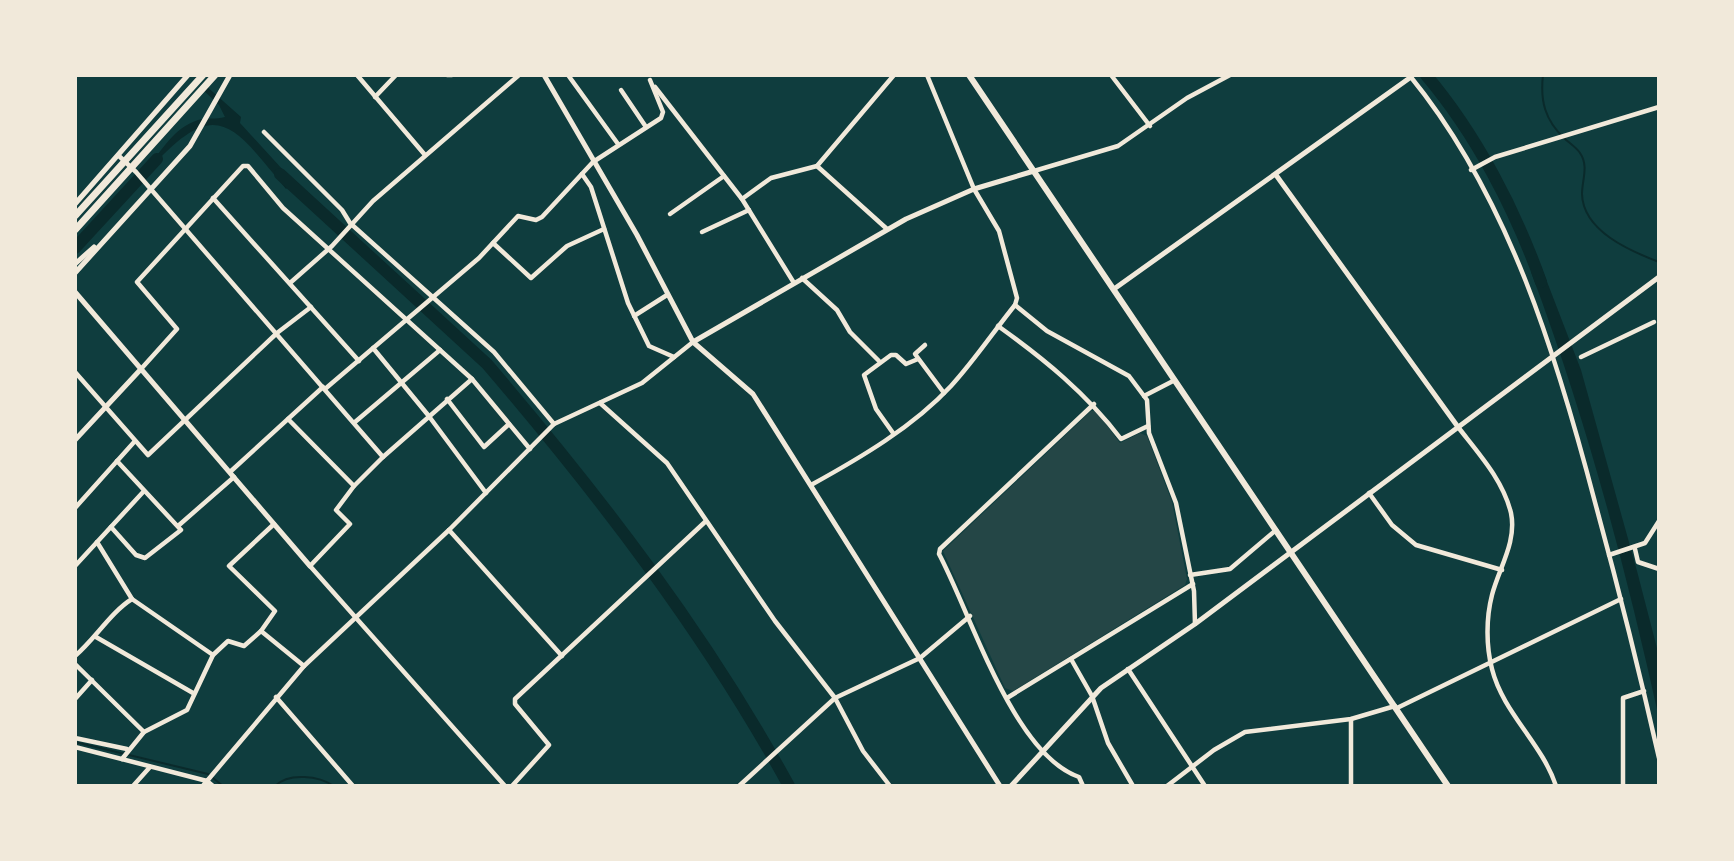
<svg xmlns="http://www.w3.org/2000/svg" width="1734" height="861" font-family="'Roboto Condensed',sans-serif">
<rect width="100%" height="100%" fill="#0f3d3e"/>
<polygon fill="#244646" points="1091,411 1096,411 1120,443 1140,433 1147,436 1172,502 1187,579 1185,585 1013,691 1005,688 943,551"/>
<g fill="#0a2a2b">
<path d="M205,85L241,117L240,123L294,182L286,189C231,122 216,95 148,171L146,169C162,151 173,128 198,120C207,117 216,120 225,117L219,105L202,89Z"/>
<path d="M1541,266L1581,370L1637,571L1659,656V718C1625,565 1586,418 1531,272Z"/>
</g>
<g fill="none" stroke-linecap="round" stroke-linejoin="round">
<g stroke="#0a2a2b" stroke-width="2">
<path d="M1543,75C1540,101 1545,120 1564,138C1569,143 1576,147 1580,153C1589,166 1582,180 1582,194C1583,231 1630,251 1659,262"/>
<polyline points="75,742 208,774 223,786"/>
<path d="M275,786C289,772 319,776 334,786"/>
</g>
<g stroke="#0a2a2b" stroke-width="12">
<path d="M1426,75C1476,134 1515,209 1541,282"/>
<path d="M280,174L487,364C599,495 706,634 789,786"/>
<polyline points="75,248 157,159"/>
</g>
<g stroke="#f1e9da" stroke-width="4.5">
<polyline points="357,75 425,155"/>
<polyline points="447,75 452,75"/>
<polyline points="568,75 618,144"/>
<polyline points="1111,75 1150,126"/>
<path d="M1410,76C1509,197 1557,357 1596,506C1619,590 1640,674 1659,758"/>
<polyline points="655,87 742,199 794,283"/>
<polyline points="621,90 646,127"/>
<polyline points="375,97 396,75"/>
<polyline points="264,132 342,210 350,223 494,352 554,424"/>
<polyline points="119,156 136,172 383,457"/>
<polyline points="817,166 894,75"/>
<polyline points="1471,170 1495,157 1659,107"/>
<polyline points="1034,171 1118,146 1187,98 1230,75"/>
<polyline points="582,174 591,187 628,303 649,346 674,357"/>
<polyline points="213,198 359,361"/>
<polyline points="742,199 771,178 817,166 887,229"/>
<polyline points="670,214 724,176"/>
<polyline points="702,232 749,210"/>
<polyline points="493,243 531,278 567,246 604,229"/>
<polyline points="802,278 837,310 850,332 879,361"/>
<polyline points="290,283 332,246 373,201 519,75"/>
<polyline points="1015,305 1047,331 1129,376 1147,400 1149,433 1176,503 1194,591 1195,624"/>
<polyline points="634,316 667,295"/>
<path d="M998,326C1044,359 1086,393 1121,439L1148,426"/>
<polyline points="925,345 915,354 944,393"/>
<polyline points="373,348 428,415 486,493"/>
<polyline points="1581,357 1654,322"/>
<polyline points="141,369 177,329 137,282 243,166 248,166 283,208 472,379 530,449"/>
<polyline points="75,372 148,455 277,333 311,307"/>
<polyline points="472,379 383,457 354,486 336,510 350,524 310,566 505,786"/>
<polyline points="325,389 479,258 518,216 536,220 542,217 593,162 661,118 663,112 650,80"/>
<polyline points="1144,396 1175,380"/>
<polyline points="447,399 484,447 509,424"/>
<polyline points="600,403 667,463 775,621 835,698 863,751 890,786"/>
<polyline points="288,419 354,486"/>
<polyline points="355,422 440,350"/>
<path d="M1458,427C1479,454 1503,480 1511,513C1517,542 1499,568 1492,595C1486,618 1486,646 1492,669C1503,713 1542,743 1556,786"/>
<polyline points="893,433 876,409 864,375 891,355 896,355 906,364 918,359"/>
<polyline points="230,472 323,387"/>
<path d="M811,485C860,458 913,427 951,386C974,361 994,331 1015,305L1017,298L999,231L974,189L927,75"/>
<polyline points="1369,493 1392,525 1416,545 1502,570"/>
<polyline points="75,508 135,441"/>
<polyline points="178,526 234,477"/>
<polyline points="111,527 136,555 145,558 181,530 117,461"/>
<polyline points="449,530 562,656"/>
<polyline points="97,542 132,599 213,655"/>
<polyline points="1635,549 1638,562 1659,569"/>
<polyline points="1609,555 1645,543 1659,521"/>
<polyline points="75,566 144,491"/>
<polyline points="1190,575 1230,569 1276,530"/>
<polyline points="261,631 275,611 229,566 274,524"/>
<polyline points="96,637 193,693"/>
<path d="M75,656C95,639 111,612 132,599"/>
<polyline points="1071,659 1092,696 1108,743 1133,786"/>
<polyline points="75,664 144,732"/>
<polyline points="1128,669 1205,786"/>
<polyline points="276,697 353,786"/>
<polyline points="1007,698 1193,584"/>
<polyline points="75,699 92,680"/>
<polyline points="1397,708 1621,599"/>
<polyline points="1351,719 1351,786"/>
<polyline points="75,738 127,749"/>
<polyline points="75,747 207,781 213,786"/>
<polyline points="122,759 144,732 187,710 213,655 228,641 244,646 261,631 304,666"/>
<polyline points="207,781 304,666 449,530 554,424 642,383 693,342"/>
<polyline points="133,786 150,767"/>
<polyline points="512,786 549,745 515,704 515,699 706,521"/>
<polyline points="739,786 835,698 920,658 970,616"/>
<path d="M1083,786L1079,777C1013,754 971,614 939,554L940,549L1094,404"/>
<polyline points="1167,786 1214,750 1245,732 1351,719 1395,706"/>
<polyline points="1623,786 1623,698 1644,691"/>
</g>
<g stroke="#f1e9da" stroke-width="5">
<polyline points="544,75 637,235 693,342 753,394 1000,786"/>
<polyline points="1276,175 1458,427"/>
<polyline points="75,204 188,75"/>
<polyline points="75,264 94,247"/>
<polyline points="75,273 190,146 230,75"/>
<polyline points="1114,289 1411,77"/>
<polyline points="75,292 310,566"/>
<polyline points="693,342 906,219 974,189 1034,171"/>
<polyline points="75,440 141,369"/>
<polyline points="203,786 207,781"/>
<polyline points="1011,786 1101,688 1195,624 1659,277"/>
</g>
<polyline stroke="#f1e9da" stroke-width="6" points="969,75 1448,786"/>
<g stroke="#f1e9da" stroke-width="7">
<polyline points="75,216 203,75"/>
<polyline points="75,230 215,75"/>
</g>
</g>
<rect width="1734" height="861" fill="none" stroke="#f1e9da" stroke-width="154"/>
</svg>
